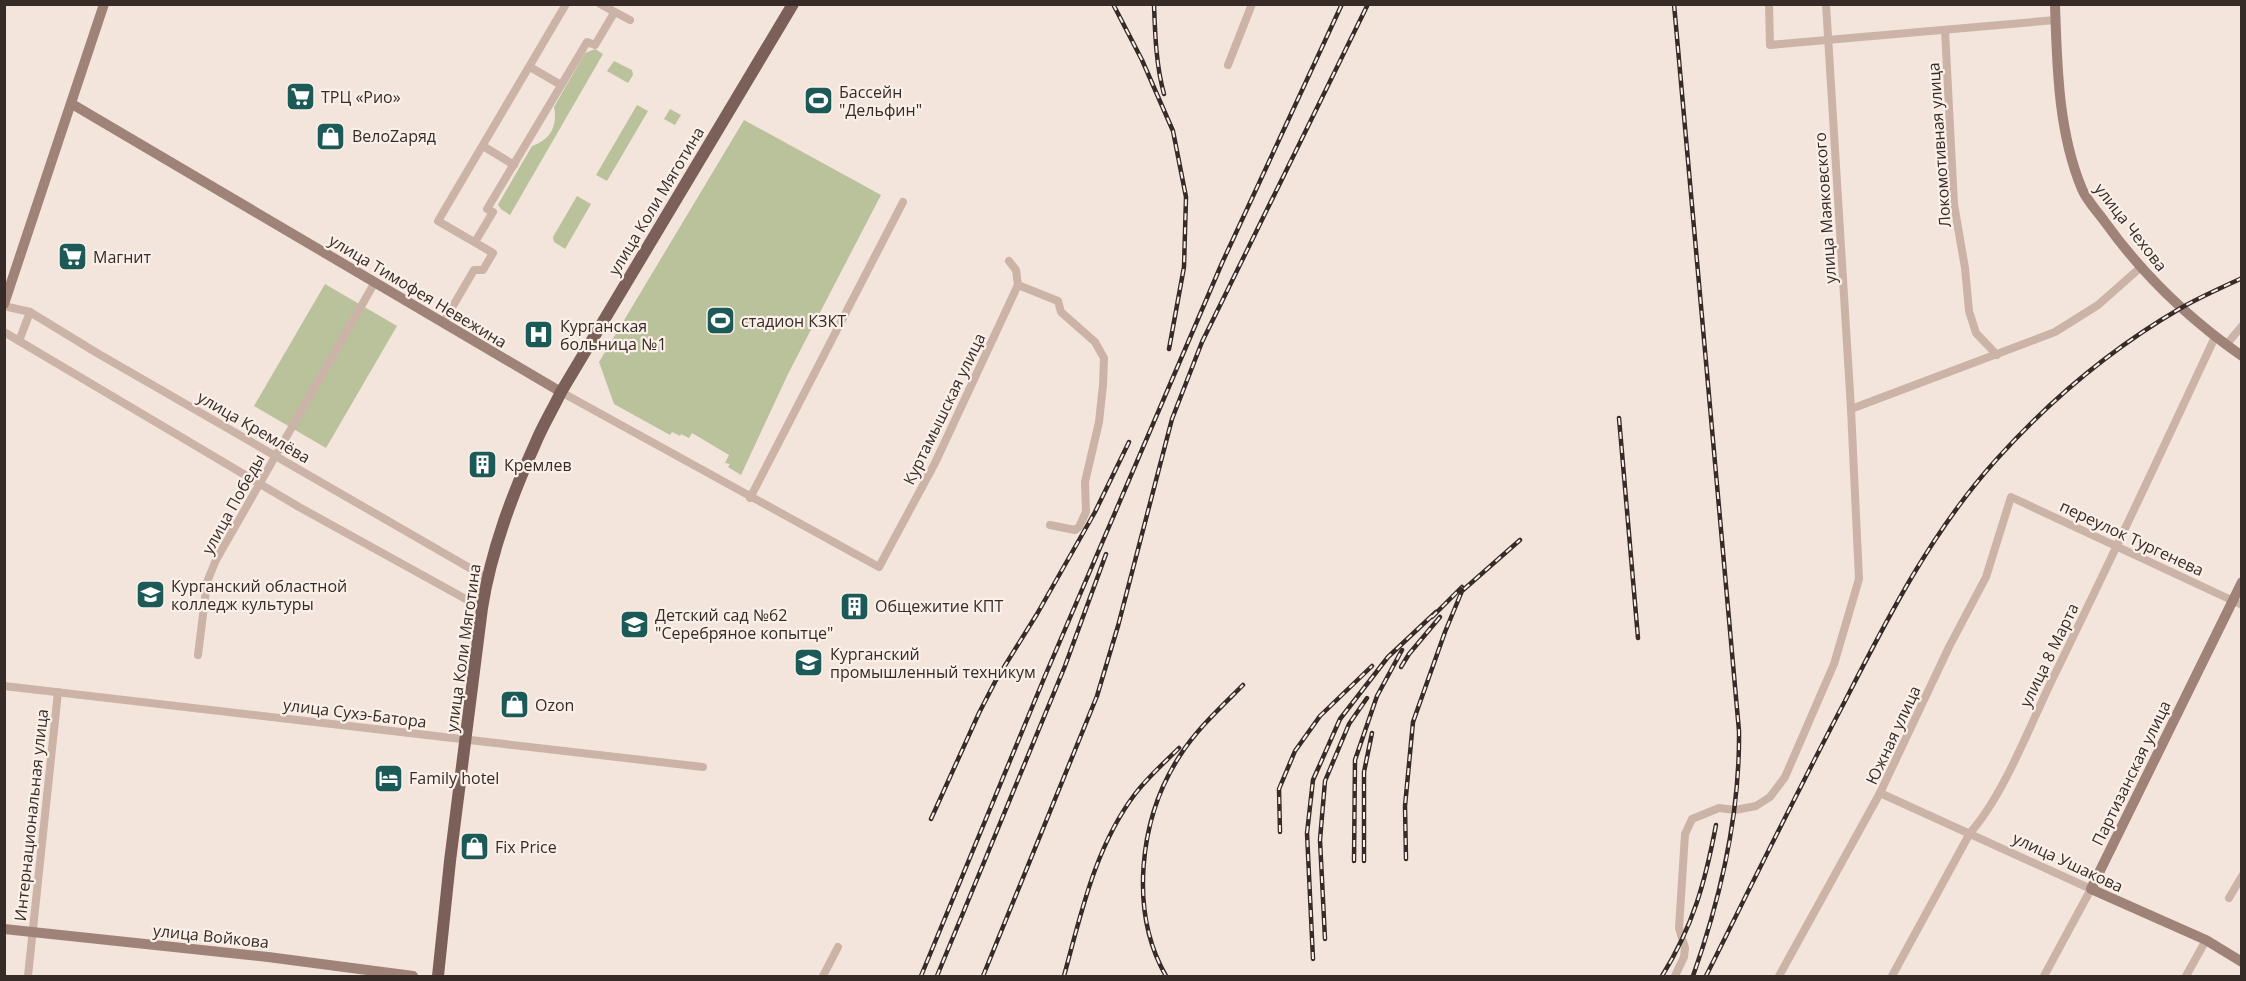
<svg xmlns="http://www.w3.org/2000/svg" width="2246" height="981" font-family="'Open Sans',sans-serif">
<rect width="100%" height="100%" fill="#f3e5dc"/>
<g fill="#bac29b">
<path d="M595,49L603,54L510,215L501,209L498,205L500,201L532,146C550,140 558,126 554,107L585,53Z"/>
<polygon points="614,61 632,70 633,75 628,83 607,71"/>
<polygon points="637,105 648,111 607,181 596,175"/>
<polygon points="670,109 681,115 675,125 664,119"/>
<polygon points="744,120 881,195 788,374 741,475 728,467 730,464 725,463 729,455 692,433 689,438 681,434 680,436 672,432 670,435 614,404 599,362"/>
<polygon points="577,196 591,204 565,249 554,242 553,237"/>
<polygon points="325,284 397,326 326,448 254,406"/>
</g>
<g fill="none" stroke-linecap="round" stroke-linejoin="round">
<g stroke="#cbb3a7" stroke-width="8">
<polyline points="600,4 630,20"/>
<polyline points="1769,4 1770,45 2056,20"/>
<polyline points="1826,4 1851,409"/>
<polyline points="1945,30 1954,204 1965,268 1969,311 1976,333 1997,355"/>
<polyline points="1228,65 1252,4"/>
<polyline points="530,67 561,85"/>
<polyline points="483,146 514,165"/>
<polyline points="475,242 493,212 487,209 587,42 595,45 614,13"/>
<polyline points="1018,285 1058,301 1061,312 1095,342 1104,358 1103,385 1099,422 1085,482 1086,512 1079,527 1075,530 1050,525"/>
<polyline points="4,306 30,312 97,353 487,578"/>
<polyline points="443,323 474,270 483,270 493,253 438,221 566,4"/>
<polyline points="4,332 299,507 482,608"/>
<polyline points="19,341 30,312"/>
<polyline points="2226,345 2242,326"/>
<polyline points="561,392 879,567 935,463 1018,285 1016,270 1009,261"/>
<polyline points="750,498 903,202"/>
<polyline points="198,655 207,582 216,560 375,282"/>
<polyline points="4,686 703,767"/>
<polyline points="1880,793 2091,889 2044,976"/>
<polyline points="2229,898 2242,876"/>
<polyline points="28,976 58,692"/>
<polyline points="823,976 838,947"/>
<polyline points="1675,976 1684,957 1685,948 1679,928 1685,834 1692,819 1719,808 1735,810 1756,806 1770,797 1785,777 1834,664 1859,579 1851,409 2055,332 2098,305 2141,267"/>
<polyline points="1779,976 1880,793 1949,647 1986,577 2011,497 2242,605"/>
<path d="M1892,976L1970,833C2003,796 2029,728 2051,682C2107,568 2161,453 2215,337"/>
<polyline points="2186,976 2206,940"/>
</g>
<g stroke="#9f8278" stroke-width="10">
<path d="M2055,4C2057,65 2058,132 2082,189C2087,201 2098,212 2105,222C2143,275 2189,319 2242,356"/>
<polyline points="72,104 561,392"/>
<polyline points="4,304 104,4"/>
<polyline points="2242,582 2091,889 2206,940 2242,962"/>
<polyline points="4,929 268,957 413,976"/>
</g>
<path stroke="#7a6058" stroke-width="12" d="M438,976L450,861L482,608C491,550 512,495 536,442C543,425 553,409 561,392L793,4"/>
<defs>
<g id="rail">
<polyline points="1113,4 1142,60 1173,131 1186,197 1184,267 1169,349"/>
<path d="M1154,4C1155,34 1156,65 1164,94"/>
<path d="M1674,4L1739,731C1740,816 1721,897 1693,976"/>
<polyline points="1619,418 1638,638"/>
<polyline points="1432,617 1462,587"/>
<polyline points="1401,667 1409,654 1440,617"/>
<polyline points="931,819 979,713 996,680 1037,614 1095,512 1129,442"/>
<polyline points="1280,832 1279,789 1295,751 1320,716 1372,666"/>
<polyline points="1406,859 1405,806 1413,722 1445,632 1462,591 1520,540"/>
<polyline points="1354,861 1355,760 1377,696 1402,650"/>
<polyline points="1364,861 1364,772 1372,733"/>
<polyline points="1325,939 1320,840 1325,781 1349,724 1367,698"/>
<polyline points="1313,959 1307,833 1313,780 1340,719 1388,657 1436,612"/>
<polyline points="921,976 1045,676 1222,263 1342,4"/>
<polyline points="937,976 1065,666 1106,554"/>
<polyline points="983,976 1097,696 1118,626 1172,419 1202,342 1368,4"/>
<path d="M1064,976C1081,914 1095,847 1135,794C1148,777 1164,763 1179,748"/>
<path d="M1166,976C1129,912 1139,819 1179,757C1196,730 1220,708 1243,685"/>
<path d="M1662,976C1693,926 1705,883 1716,825"/>
<path d="M1706,976C1752,884 1797,792 1845,701C1888,617 1932,531 1996,460C2049,401 2112,348 2181,308C2200,297 2221,288 2242,278"/>
</g>
</defs>
<use href="#rail" stroke="#372b28" stroke-width="4.5"/>
<use href="#rail" stroke="#faf0e8" stroke-width="2" stroke-dasharray="7" stroke-linecap="butt"/>
</g>
<defs>
<symbol id="supermarket-square" viewBox="-11 -11 22 22"><rect x="-9" y="-9" width="18" height="18" rx="4" fill="#1c5a57" stroke="#faf0e8"/><path d="M-6-5.5h2.5l.6 2H6L4.5 2H-2.5L-4.4-4H-6ZM-1.5 3.2a1.3 1.3 0 1 0 .1 0ZM3 3.2a1.3 1.3 0 1 0 .1 0Z" fill="#fff"/></symbol>
<symbol id="stadium-square" viewBox="-11 -11 22 22"><rect x="-9" y="-9" width="18" height="18" rx="4" fill="#1c5a57" stroke="#faf0e8"/><path d="M0-5a6.5 5 0 1 0 0 10a6.5 5 0 1 0 0-10ZM-3.5-1.8h7v3.6h-7Z" fill="#fff"/></symbol>
<symbol id="shop-square" viewBox="-11 -11 22 22"><rect x="-9" y="-9" width="18" height="18" rx="4" fill="#1c5a57" stroke="#faf0e8"/><path d="M-5-2.5h2.3a2.7 3.5 0 0 1 5.4 0H5L5.5 6h-11ZM-1.5-2.5h3a1.5 2.3 0 0 0-3 0Z" fill="#fff"/></symbol>
<symbol id="hospital-square" viewBox="-11 -11 22 22"><rect x="-9" y="-9" width="18" height="18" rx="4" fill="#1c5a57" stroke="#faf0e8"/><path d="M-5-5h3v3.5h4V-5h3V5h-3V1.5h-4V5h-3Z" fill="#fff"/></symbol>
<symbol id="building-square" viewBox="-11 -11 22 22"><rect x="-9" y="-9" width="18" height="18" rx="4" fill="#1c5a57" stroke="#faf0e8"/><path d="M-4-6H4V6H1V3H-1V6H-4ZM-2.5-4.3h1.7v1.8h-1.7ZM.8-4.3h1.7v1.8H.8ZM-2.5-1h1.7V.8h-1.7ZM.8-1h1.7V.8H.8Z" fill="#fff"/></symbol>
<symbol id="university-square" viewBox="-11 -11 22 22"><rect x="-9" y="-9" width="18" height="18" rx="4" fill="#1c5a57" stroke="#faf0e8"/><path d="M0-5L7-2L0 1L-7-2ZM-4 1L0 2.5L4 1V4Q0 6-4 4Z" fill="#fff"/></symbol>
<symbol id="school-square" viewBox="-11 -11 22 22"><rect x="-9" y="-9" width="18" height="18" rx="4" fill="#1c5a57" stroke="#faf0e8"/><path d="M0-5L7-2L0 1L-7-2ZM-4 1L0 2.5L4 1V4Q0 6-4 4Z" fill="#fff"/></symbol>
<symbol id="hotel-square" viewBox="-11 -11 22 22"><rect x="-9" y="-9" width="18" height="18" rx="4" fill="#1c5a57" stroke="#faf0e8"/><path d="M-6-4.5h1.5V1H6V5H4.5V3h-9V5H-6ZM-4 0a1.8 1.8 0 1 1 3.6 0ZM.5 0V-2.5h3Q6-2.5 6 0Z" fill="#fff"/></symbol>
</defs>
<g fill-rule="evenodd">
<use href="#supermarket-square" x="284" y="80" width="33" height="33"/>
<use href="#stadium-square" x="802" y="84" width="33" height="33"/>
<use href="#shop-square" x="314" y="120" width="33" height="33"/>
<use href="#supermarket-square" x="56" y="240" width="33" height="33"/>
<use href="#stadium-square" x="704" y="304" width="33" height="33"/>
<use href="#hospital-square" x="522" y="318" width="33" height="33"/>
<use href="#building-square" x="466" y="448" width="33" height="33"/>
<use href="#university-square" x="134" y="578" width="33" height="33"/>
<use href="#building-square" x="838" y="590" width="33" height="33"/>
<use href="#school-square" x="618" y="608" width="33" height="33"/>
<use href="#university-square" x="792" y="646" width="33" height="33"/>
<use href="#shop-square" x="498" y="688" width="33" height="33"/>
<use href="#hotel-square" x="372" y="762" width="33" height="33"/>
<use href="#shop-square" x="458" y="830" width="33" height="33"/>
</g>
<g text-anchor="middle" dominant-baseline="central" stroke-width="4.5" stroke-linejoin="round" paint-order="stroke">
<g font-size="16" fill="#372b28" stroke="#faf0e8" text-anchor="start">
<text x="839" y="92">Бассейн<tspan x="839" dy="18">"Дельфин"</tspan></text>
<text x="321" y="97">ТРЦ «Рио»</text>
<text x="352" y="136">ВелоZаряд</text>
<text x="93" y="257">Магнит</text>
<text x="741" y="321">стадион КЗКТ</text>
<text x="560" y="326">Курганская<tspan x="560" dy="18">больница №1</tspan></text>
<text x="504" y="465">Кремлев</text>
<text x="171" y="586">Курганский областной<tspan x="171" dy="18">колледж культуры</tspan></text>
<text x="875" y="606">Общежитие КПТ</text>
<text x="655" y="615">Детский сад №62<tspan x="655" dy="18">"Серебряное копытце"</tspan></text>
<text x="830" y="654">Курганский<tspan x="830" dy="18">промышленный техникум</tspan></text>
<text x="535" y="705">Ozon</text>
<text x="409" y="778">Family hotel</text>
<text x="495" y="847">Fix Price</text>
</g>
<g font-size="16" fill="#372b28" stroke="#faf0e8">
<text transform="translate(1939 145) rotate(-94)">Локомотивная улица</text>
<text transform="translate(656 201) rotate(-59)">улица Коли Мяготина</text>
<text transform="translate(1825 208) rotate(-94)">улица Маяковского</text>
<text transform="translate(2131 227) rotate(52)">улица Чехова</text>
<text transform="translate(418 291) rotate(31)">улица Тимофея Невежина</text>
<text transform="translate(944 409) rotate(-64)">Куртамышская улица</text>
<text transform="translate(254 427) rotate(30)">улица Кремлёва</text>
<text transform="translate(233 504) rotate(-61)">улица Победы</text>
<text transform="translate(2132 538) rotate(25)">переулок Тургенева</text>
<text transform="translate(463 648) rotate(-82)">улица Коли Мяготина</text>
<text transform="translate(2049 655) rotate(-64)">улица 8 Марта</text>
<text transform="translate(355 713) rotate(7)">улица Сухэ-Батора</text>
<text transform="translate(1893 735) rotate(-65)">Южная улица</text>
<text transform="translate(2131 773) rotate(-64)">Партизанская улица</text>
<text transform="translate(31 815) rotate(-84)">Интернациональная улица</text>
<text transform="translate(2068 862) rotate(25)">улица Ушакова</text>
<text transform="translate(211 936) rotate(6)">улица Войкова</text>
</g>
</g>
<rect width="2246" height="981" fill="none" stroke="#372b28" stroke-width="12"/>
</svg>
